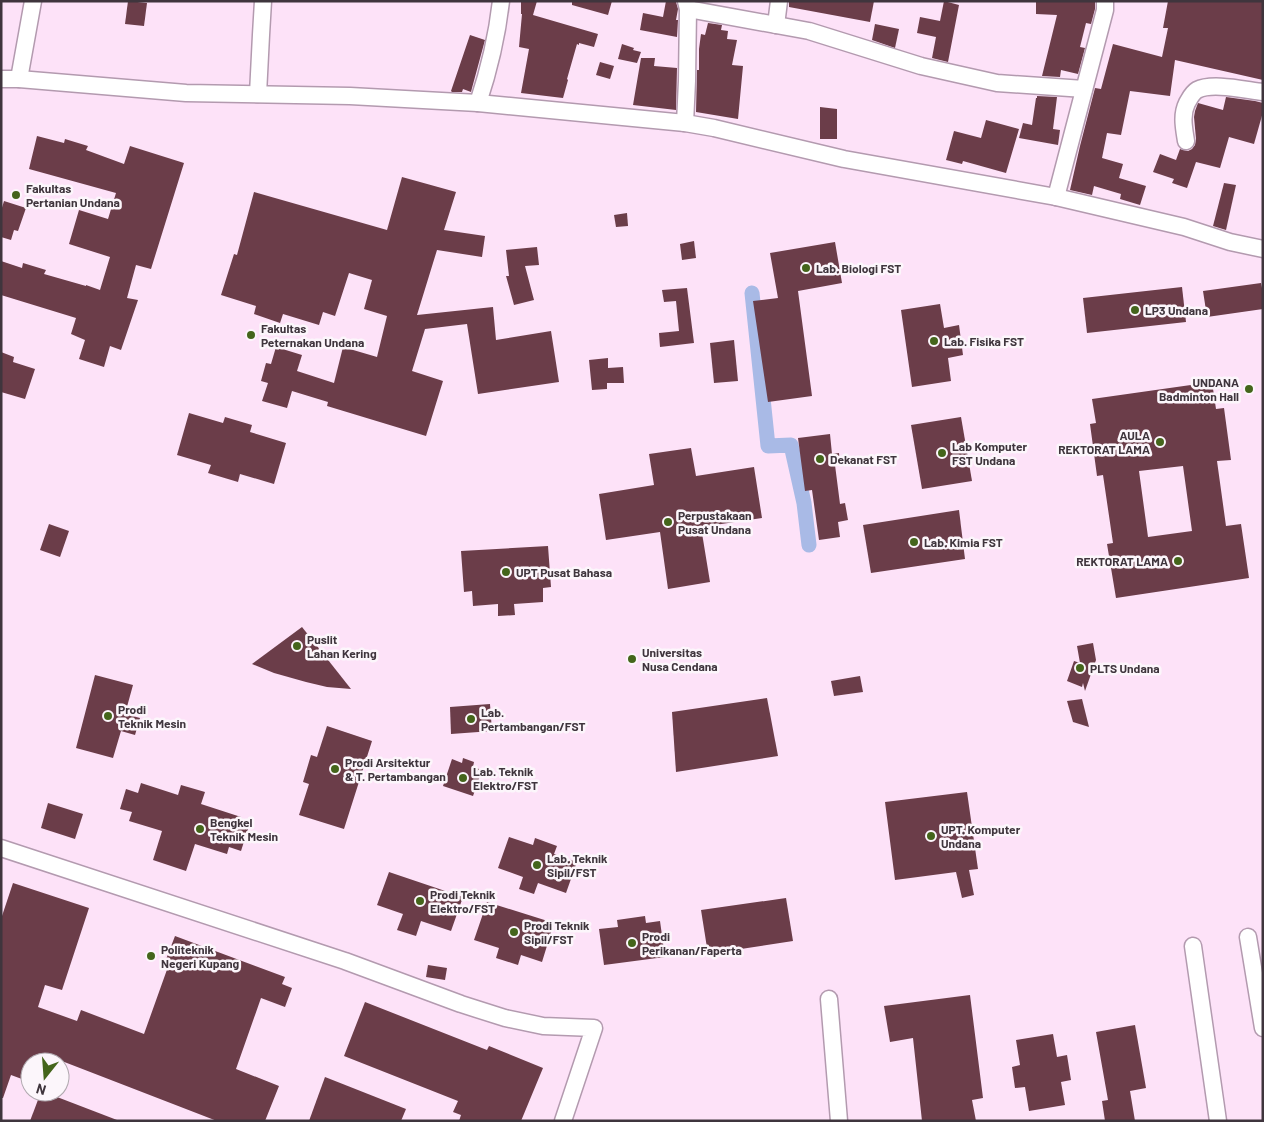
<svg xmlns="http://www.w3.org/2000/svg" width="1264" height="1122" font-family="Barlow,sans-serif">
<rect width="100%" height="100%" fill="#fde2f8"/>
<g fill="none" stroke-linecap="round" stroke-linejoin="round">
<polyline stroke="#a9bae6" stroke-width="15" points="752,293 768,446 791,445 804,503 809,545"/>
</g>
<g fill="#6b3d49" fill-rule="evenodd">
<polygon points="128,1 147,3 144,26 125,24"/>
<polygon points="521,1 537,1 533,15 598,34 594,47 579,43 579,45 577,44 567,79 568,80 563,98 521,93 529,49 519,47 522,14 521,14"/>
<polygon points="572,1 612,1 608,15 572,5"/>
<polygon points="666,1 676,2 678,9 676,20 678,20 677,37 640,30 643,13 663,17"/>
<polygon points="789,1 874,1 870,22 789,7"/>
<polygon points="944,1 959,5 948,62 932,58 936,37 917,33 920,17 940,21"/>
<polygon points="1036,1 1095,1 1095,9 1091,24 1086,23 1080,47 1085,48 1078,74 1061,70 1060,77 1042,76 1057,15 1036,14"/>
<polygon points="1168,1 1263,1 1263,80 1175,60 1170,96 1130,91 1121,135 1107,133 1102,158 1123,164 1119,178 1146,186 1140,205 1120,199 1121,194 1094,186 1092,195 1070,190 1080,146 1095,88 1101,89 1113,44 1162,57 1168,28 1163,28"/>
<polygon points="708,23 722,25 721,30 728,31 727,39 737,40 732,65 743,66 738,119 696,112 697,70 699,70 699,49 701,34 705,35"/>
<polygon points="875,24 899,29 895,48 872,40"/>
<polygon points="470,35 485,40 472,88 471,92 463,89 462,92 452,92 451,91"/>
<polygon points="622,44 634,48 633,50 641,52 637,63 618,59"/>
<polygon points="641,58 655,58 654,66 677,68 676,110 633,105"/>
<polygon points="600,62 614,66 610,79 596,75"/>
<polygon points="1037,96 1057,97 1053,129 1060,130 1058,145 1019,138 1023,123 1032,125 1036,98 1037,98"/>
<polygon points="1226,97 1255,101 1263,103 1263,112 1254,144 1229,137 1220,168 1196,162 1187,188 1172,183 1174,179 1153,172 1160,154 1176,160 1180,149 1183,150 1188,151 1192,149 1195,145 1196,139 1194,117 1195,111 1198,103 1223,110"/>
<polygon points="820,107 837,109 837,139 820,139"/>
<polygon points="986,120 1019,129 1006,173 963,161 962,164 946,160 954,131 981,138"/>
<polygon points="37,136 64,143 65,139 88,146 86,150 124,164 130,146 184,163 151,269 136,265 127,298 138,300 121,350 110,346 104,367 79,359 85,340 71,334 76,318 1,295 1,261 22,268 23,263 46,270 44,274 86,286 86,285 100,290 110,257 69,244 79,210 108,219 116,193 29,169"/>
<polygon points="402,177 456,192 444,230 485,236 482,257 437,250 417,315 493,307 496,340 551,331 559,382 478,394 467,324 425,329 412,371 443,381 426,436 327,406 328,402 292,391 287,408 262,401 268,383 261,381 266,363 271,364 276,347 302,355 297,371 334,383 343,347 377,357 387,316 364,309 372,280 349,273 335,316 323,312 319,325 283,314 280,323 254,314 256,306 221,295 234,254 237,255 254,192 387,230"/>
<polygon points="1224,183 1236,185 1226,230 1213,226"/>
<polygon points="4,201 26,208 18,231 14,230 11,240 1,237 1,211"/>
<polygon points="627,213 628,226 616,227 614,215"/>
<polygon points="694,241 696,258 682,260 680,244"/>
<polygon points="835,242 842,283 798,291 812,396 768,402 753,301 778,298 770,253"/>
<polygon points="537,247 539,265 525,266 534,300 514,305 506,276 509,276 506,250"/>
<polygon points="1261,283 1263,293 1263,309 1207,317 1203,291"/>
<polygon points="1182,287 1186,322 1087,333 1083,298"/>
<polygon points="687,288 694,343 660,347 659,333 679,331 676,301 664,302 662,290"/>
<polygon points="940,304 944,328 959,325 963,355 948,358 951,381 912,387 901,310"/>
<polygon points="734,340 738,381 714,383 710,343"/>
<polygon points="1,352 14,357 13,362 35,369 25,399 1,392"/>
<polygon points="608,358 608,368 623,367 624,383 607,383 607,389 592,390 589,360"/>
<path d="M1212,382L1216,409L1224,408L1231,460L1217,461L1226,526L1241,524L1249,578L1116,598L1107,544L1113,543L1103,475L1097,476L1090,424L1096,423L1092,399ZM1183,466L1192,531L1148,537L1139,471Z"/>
<polygon points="189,413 223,423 225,417 252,425 250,432 286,443 274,484 240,474 238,482 208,473 211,465 177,455"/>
<polygon points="961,417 972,481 922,489 911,425"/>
<polygon points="830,434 832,454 839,453 840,465 835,465 840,504 845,503 848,520 838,522 840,537 819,540 812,490 805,491 798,438"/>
<polygon points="691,448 696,476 754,467 762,518 701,527 710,582 668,589 660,532 606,540 599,494 654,485 649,454"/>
<polygon points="959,510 965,559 871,573 863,525"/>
<polygon points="49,524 69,531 60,557 40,550"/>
<polygon points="548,546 551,587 543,588 543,602 514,604 515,615 498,616 498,604 473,606 472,591 464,592 461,551"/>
<polygon points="302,627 351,689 327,687 306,682 274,673 252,664"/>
<polygon points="1093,643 1096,660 1085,691 1083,683 1082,687 1067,681 1074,661 1080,663 1077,646"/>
<polygon points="95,675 133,685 125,714 140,718 135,735 121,731 113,758 76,748"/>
<polygon points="860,676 863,692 834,696 831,681"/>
<polygon points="767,698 778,756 676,772 672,712"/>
<polygon points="1082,699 1089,727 1073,722 1067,701"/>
<polygon points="490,704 492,731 451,734 450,707"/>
<polygon points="327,726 372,741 344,829 299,815 309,784 303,782 311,755 317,757"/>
<polygon points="463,758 474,762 473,767 482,770 473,796 443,786 452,759 462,763"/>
<polygon points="141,783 178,795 181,785 205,792 201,804 241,817 239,823 249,826 241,851 229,847 227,854 195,844 186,871 153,860 162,831 129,821 132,812 120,809 126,789 138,793"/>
<polygon points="967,792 978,869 969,870 974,895 962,898 956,872 895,880 885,802"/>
<polygon points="48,803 83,814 75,839 41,828"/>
<polygon points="509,837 533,845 535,838 557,846 554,854 577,862 566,893 538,883 534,894 519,889 523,877 498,868"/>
<polygon points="389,872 463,897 451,931 421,921 416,936 397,930 403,914 377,905"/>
<polygon points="13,883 89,908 62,990 45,985 38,1007 77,1021 81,1010 144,1034 169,964 165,962 175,936 285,977 282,984 292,988 285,1007 261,998 236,1069 279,1086 265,1121 217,1121 54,1058 52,1062 30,1062 30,1082 11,1075 3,1098 1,1098 1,919"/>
<polygon points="786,898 793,941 708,954 701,910"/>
<polygon points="487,902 554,923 542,962 521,955 518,965 496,958 499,948 474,940"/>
<polygon points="645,916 646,923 660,921 665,957 604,965 599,929 618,927 617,920"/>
<polygon points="428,965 447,968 445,980 426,977"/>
<polygon points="970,995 983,1098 972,1100 976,1121 922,1121 913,1038 890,1042 884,1006"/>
<polygon points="365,1002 487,1050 489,1046 543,1068 521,1121 459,1121 461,1115 453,1112 458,1101 344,1056"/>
<polygon points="1135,1025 1146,1088 1130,1091 1135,1121 1105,1121 1102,1101 1108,1100 1096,1032"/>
<polygon points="1053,1034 1057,1057 1067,1055 1071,1080 1061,1082 1065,1105 1029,1111 1025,1087 1015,1088 1012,1067 1020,1065 1016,1040"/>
<polygon points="325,1077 406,1109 401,1121 309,1121"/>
<polygon points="41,1092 44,1092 117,1120 117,1121 30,1121"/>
</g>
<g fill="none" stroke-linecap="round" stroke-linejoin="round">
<defs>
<g id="minor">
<polyline points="688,9 809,31 921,66 997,83 1084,89"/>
<polyline points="776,25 779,1"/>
<polyline points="1,79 19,79 186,93 350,96 478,103 685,123 714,128 844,159 1056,197 1184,227 1230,242 1263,249"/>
<polyline points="19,79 33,1"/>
<polyline points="258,94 261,35 263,1"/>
<path d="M478,103C489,70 497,36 501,1"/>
<polyline points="685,123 687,81 688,9 686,1"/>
<path d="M1186,141C1184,128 1181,115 1187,103C1190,98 1192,93 1197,90C1212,82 1245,90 1263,92"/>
<polyline points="1056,197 1105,10 1105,1"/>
<polyline points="1,848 345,961 461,1004 505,1018 543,1026 594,1028 563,1121"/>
<polyline points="1248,937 1263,1028"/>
<polyline points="1193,946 1218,1121"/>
<polyline points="829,999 839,1121"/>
</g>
</defs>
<use href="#minor" stroke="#b39aaf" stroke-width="19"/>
<use href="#minor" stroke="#fff" stroke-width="16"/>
</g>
<g fill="#44651b" stroke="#fcf6fb" stroke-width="2">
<circle cx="16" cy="195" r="5"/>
<circle cx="806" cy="268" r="5"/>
<circle cx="1135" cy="310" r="5"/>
<circle cx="251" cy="335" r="5"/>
<circle cx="934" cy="341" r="5"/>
<circle cx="1249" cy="389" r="5"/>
<circle cx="1160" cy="442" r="5"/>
<circle cx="942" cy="453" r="5"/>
<circle cx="820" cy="459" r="5"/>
<circle cx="668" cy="522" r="5"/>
<circle cx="914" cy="542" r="5"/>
<circle cx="1178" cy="561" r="5"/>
<circle cx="506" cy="572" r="5"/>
<circle cx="297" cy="646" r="5"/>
<circle cx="632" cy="659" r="5"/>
<circle cx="1080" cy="668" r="5"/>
<circle cx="108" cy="716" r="5"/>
<circle cx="471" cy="719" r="5"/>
<circle cx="335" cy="769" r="5"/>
<circle cx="463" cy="778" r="5"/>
<circle cx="200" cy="829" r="5"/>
<circle cx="931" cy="836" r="5"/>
<circle cx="537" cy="865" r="5"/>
<circle cx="420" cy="901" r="5"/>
<circle cx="514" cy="932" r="5"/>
<circle cx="632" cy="943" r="5"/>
<circle cx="151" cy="956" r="5"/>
</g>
<g text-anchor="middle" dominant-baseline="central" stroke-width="5" stroke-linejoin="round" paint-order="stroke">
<g font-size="12" font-weight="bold" fill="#3f353d" stroke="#fcf6fb" text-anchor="start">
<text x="26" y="188">Fakultas<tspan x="26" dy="14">Pertanian Undana</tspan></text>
<text x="816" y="268">Lab. Biologi FST</text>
<text x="1145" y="310">LP3 Undana</text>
<text x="261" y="328">Fakultas<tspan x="261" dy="14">Peternakan Undana</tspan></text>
<text x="944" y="341">Lab. Fisika FST</text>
<text x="1239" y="382" text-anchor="end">UNDANA<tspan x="1239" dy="14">Badminton Hall</tspan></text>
<text x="1150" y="435" text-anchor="end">AULA<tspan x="1150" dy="14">REKTORAT LAMA</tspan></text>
<text x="952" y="446">Lab Komputer<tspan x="952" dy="14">FST Undana</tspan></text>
<text x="830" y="459">Dekanat FST</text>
<text x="678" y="515">Perpustakaan<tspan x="678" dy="14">Pusat Undana</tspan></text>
<text x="924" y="542">Lab. Kimia FST</text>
<text x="1168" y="561" text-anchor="end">REKTORAT LAMA</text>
<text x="516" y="572">UPT Pusat Bahasa</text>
<text x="307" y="639">Puslit<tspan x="307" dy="14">Lahan Kering</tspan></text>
<text x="642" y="652">Universitas<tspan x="642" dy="14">Nusa Cendana</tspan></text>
<text x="1090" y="668">PLTS Undana</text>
<text x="118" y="709">Prodi<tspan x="118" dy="14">Teknik Mesin</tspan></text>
<text x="481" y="712">Lab.<tspan x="481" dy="14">Pertambangan/FST</tspan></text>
<text x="345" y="762">Prodi Arsitektur<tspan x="345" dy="14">&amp; T. Pertambangan</tspan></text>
<text x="473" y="771">Lab. Teknik<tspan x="473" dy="14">Elektro/FST</tspan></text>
<text x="210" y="822">Bengkel<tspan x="210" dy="14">Teknik Mesin</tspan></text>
<text x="941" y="829">UPT. Komputer<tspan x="941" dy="14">Undana</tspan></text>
<text x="547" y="858">Lab. Teknik<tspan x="547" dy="14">Sipil/FST</tspan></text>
<text x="430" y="894">Prodi Teknik<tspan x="430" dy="14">Elektro/FST</tspan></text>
<text x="524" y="925">Prodi Teknik<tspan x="524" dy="14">Sipil/FST</tspan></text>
<text x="642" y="936">Prodi<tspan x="642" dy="14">Perikanan/Faperta</tspan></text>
<text x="161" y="949">Politeknik<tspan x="161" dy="14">Negeri Kupang</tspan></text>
</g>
</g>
<rect width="1264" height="1122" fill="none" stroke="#3f353d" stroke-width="5"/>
<g transform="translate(45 1077) rotate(197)"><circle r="24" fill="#fcf6fb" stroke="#b0a9af"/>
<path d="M0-4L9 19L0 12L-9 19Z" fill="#44651b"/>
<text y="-8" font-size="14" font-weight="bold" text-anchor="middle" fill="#3f353d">N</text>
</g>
</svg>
